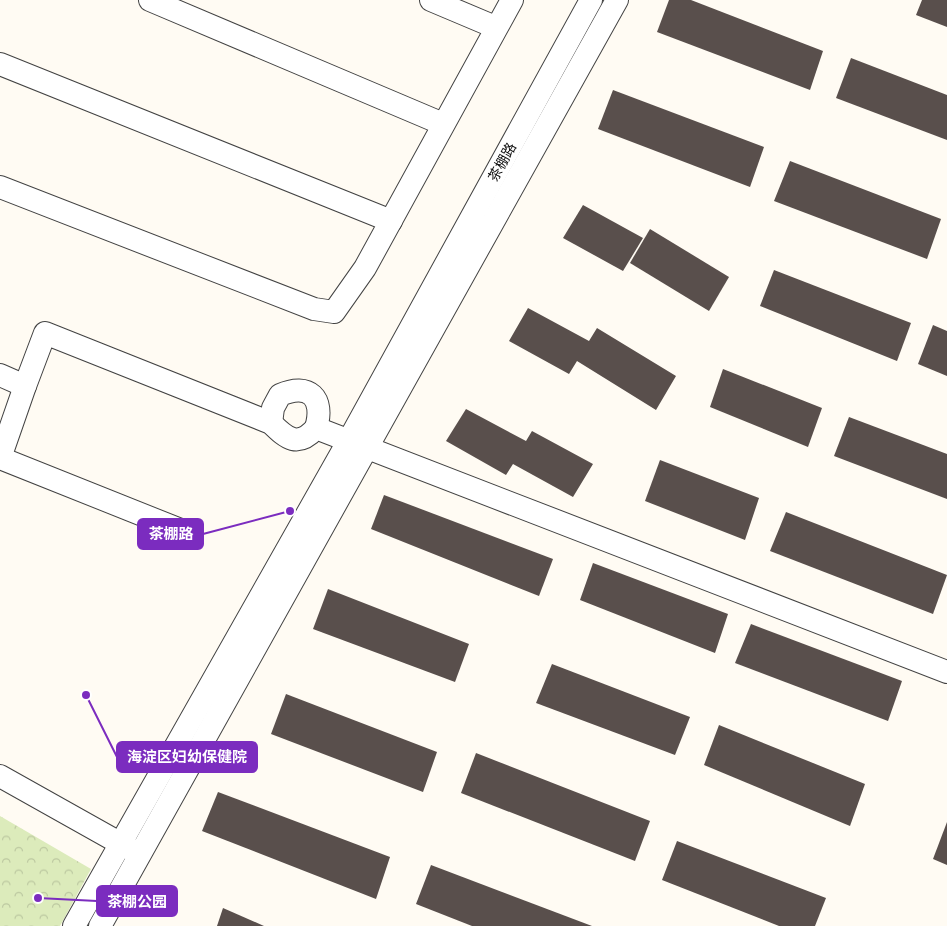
<svg xmlns="http://www.w3.org/2000/svg" width="947" height="926" font-family="Lora,'Noto Sans SC',serif">
<defs>
<pattern id="park-crowns" width="20" height="18" patternUnits="userSpaceOnUse" patternTransform="scale(1.25)"><rect width="20" height="18" fill="#dcebbb"/><path d="M2 6a3 3 0 1 1 6 0M12 15a3 3 0 1 1 6 0" fill="none" stroke="#bcc8a0"/></pattern>
</defs>
<rect width="100%" height="100%" fill="#fffbf3"/>
<polygon fill="url(#park-crowns)" points="0,816 91,869 60,926 0,926"/>
<g fill="#594f4c">
<polygon points="669,0 691,0 823,51 810,90 657,32"/>
<polygon points="922,0 947,0 947,27 916,15"/>
<polygon points="851,58 947,95 947,140 836,98"/>
<polygon points="613,90 764,147 750,187 598,129"/>
<polygon points="790,161 941,219 927,259 774,201"/>
<polygon points="583,205 643,238 623,271 563,238"/>
<polygon points="650,229 729,277 709,311 630,263"/>
<polygon points="774,270 911,323 897,361 760,306"/>
<polygon points="528,308 589,341 597,328 676,376 656,410 577,361 569,374 509,341"/>
<polygon points="933,325 947,331 947,376 918,364"/>
<polygon points="723,369 822,408 808,447 710,407"/>
<polygon points="466,409 526,441 532,431 593,464 573,497 513,464 506,475 446,441"/>
<polygon points="849,417 947,454 947,499 834,456"/>
<polygon points="660,460 759,498 745,540 645,501"/>
<polygon points="384,495 553,559 539,596 371,529"/>
<polygon points="786,512 947,575 933,614 770,551"/>
<polygon points="593,563 728,614 715,653 580,600"/>
<polygon points="328,589 469,644 455,682 313,629"/>
<polygon points="751,624 902,681 888,721 735,663"/>
<polygon points="552,664 690,717 675,755 536,703"/>
<polygon points="286,694 437,752 423,792 271,734"/>
<polygon points="719,725 865,784 850,826 704,765"/>
<polygon points="476,753 650,821 635,861 461,793"/>
<polygon points="218,792 390,857 376,899 202,831"/>
<polygon points="947,822 947,865 933,859"/>
<polygon points="677,841 826,898 815,926 779,926 662,880"/>
<polygon points="431,865 592,926 472,926 416,904"/>
<polygon points="223,908 264,926 217,926"/>
</g>
<g fill="none" stroke-linecap="round" stroke-linejoin="round">
<defs>
<g id="minor">
<polyline points="150,0 443,124"/>
<polyline points="431,0 495,27"/>
<polyline points="0,64 391,221"/>
<polyline points="0,187 314,309 334,312 365,268 512,0"/>
<polyline points="0,375 25,386 0,458"/>
<path d="M25,386L45,333L271,423C287,439 298,448 316,428L947,672"/>
<path d="M271,423L273,408L280,395C309,382 325,398 316,428"/>
<polyline points="0,458 183,531"/>
<polyline points="0,776 132,850"/>
<polyline points="74,926 349,440 591,0"/>
<polyline points="100,926 617,0"/>
</g>
</defs>
<use href="#minor" stroke="#434343" stroke-width="24"/>
<use href="#minor" stroke="#fff" stroke-width="22"/>
</g>
<g text-anchor="middle" dominant-baseline="central" stroke-width="5" stroke-linejoin="round" paint-order="stroke">
<g font-size="14" fill="#101010" stroke="#fff">
<text transform="translate(502 162) rotate(-61)">茶棚路</text>
</g>
</g>
<path fill="none" stroke="#7b2cbf" stroke-width="2" d="M290 511L203 534M86 695L117 757M38 898L97 901"/>
<g fill="#7b2cbf" stroke="#fff" stroke-width="2">
<circle cx="290" cy="511" r="5"/>
<circle cx="86" cy="695" r="5"/>
<circle cx="38" cy="898" r="5"/>
</g>
<g fill="#7b2cbf" stroke="#7b2cbf" stroke-width="2">
<rect x="138" y="519" width="65" height="30" rx="5"/>
<rect x="117" y="742" width="140" height="30" rx="5"/>
<rect x="97" y="886" width="80" height="30" rx="5"/>
</g>
<g font-size="15" text-anchor="middle" font-weight="bold" fill="#fff">
<text x="171" y="539">茶棚路</text>
<text x="187" y="762">海淀区妇幼保健院</text>
<text x="137" y="907">茶棚公园</text>
</g>
</svg>
